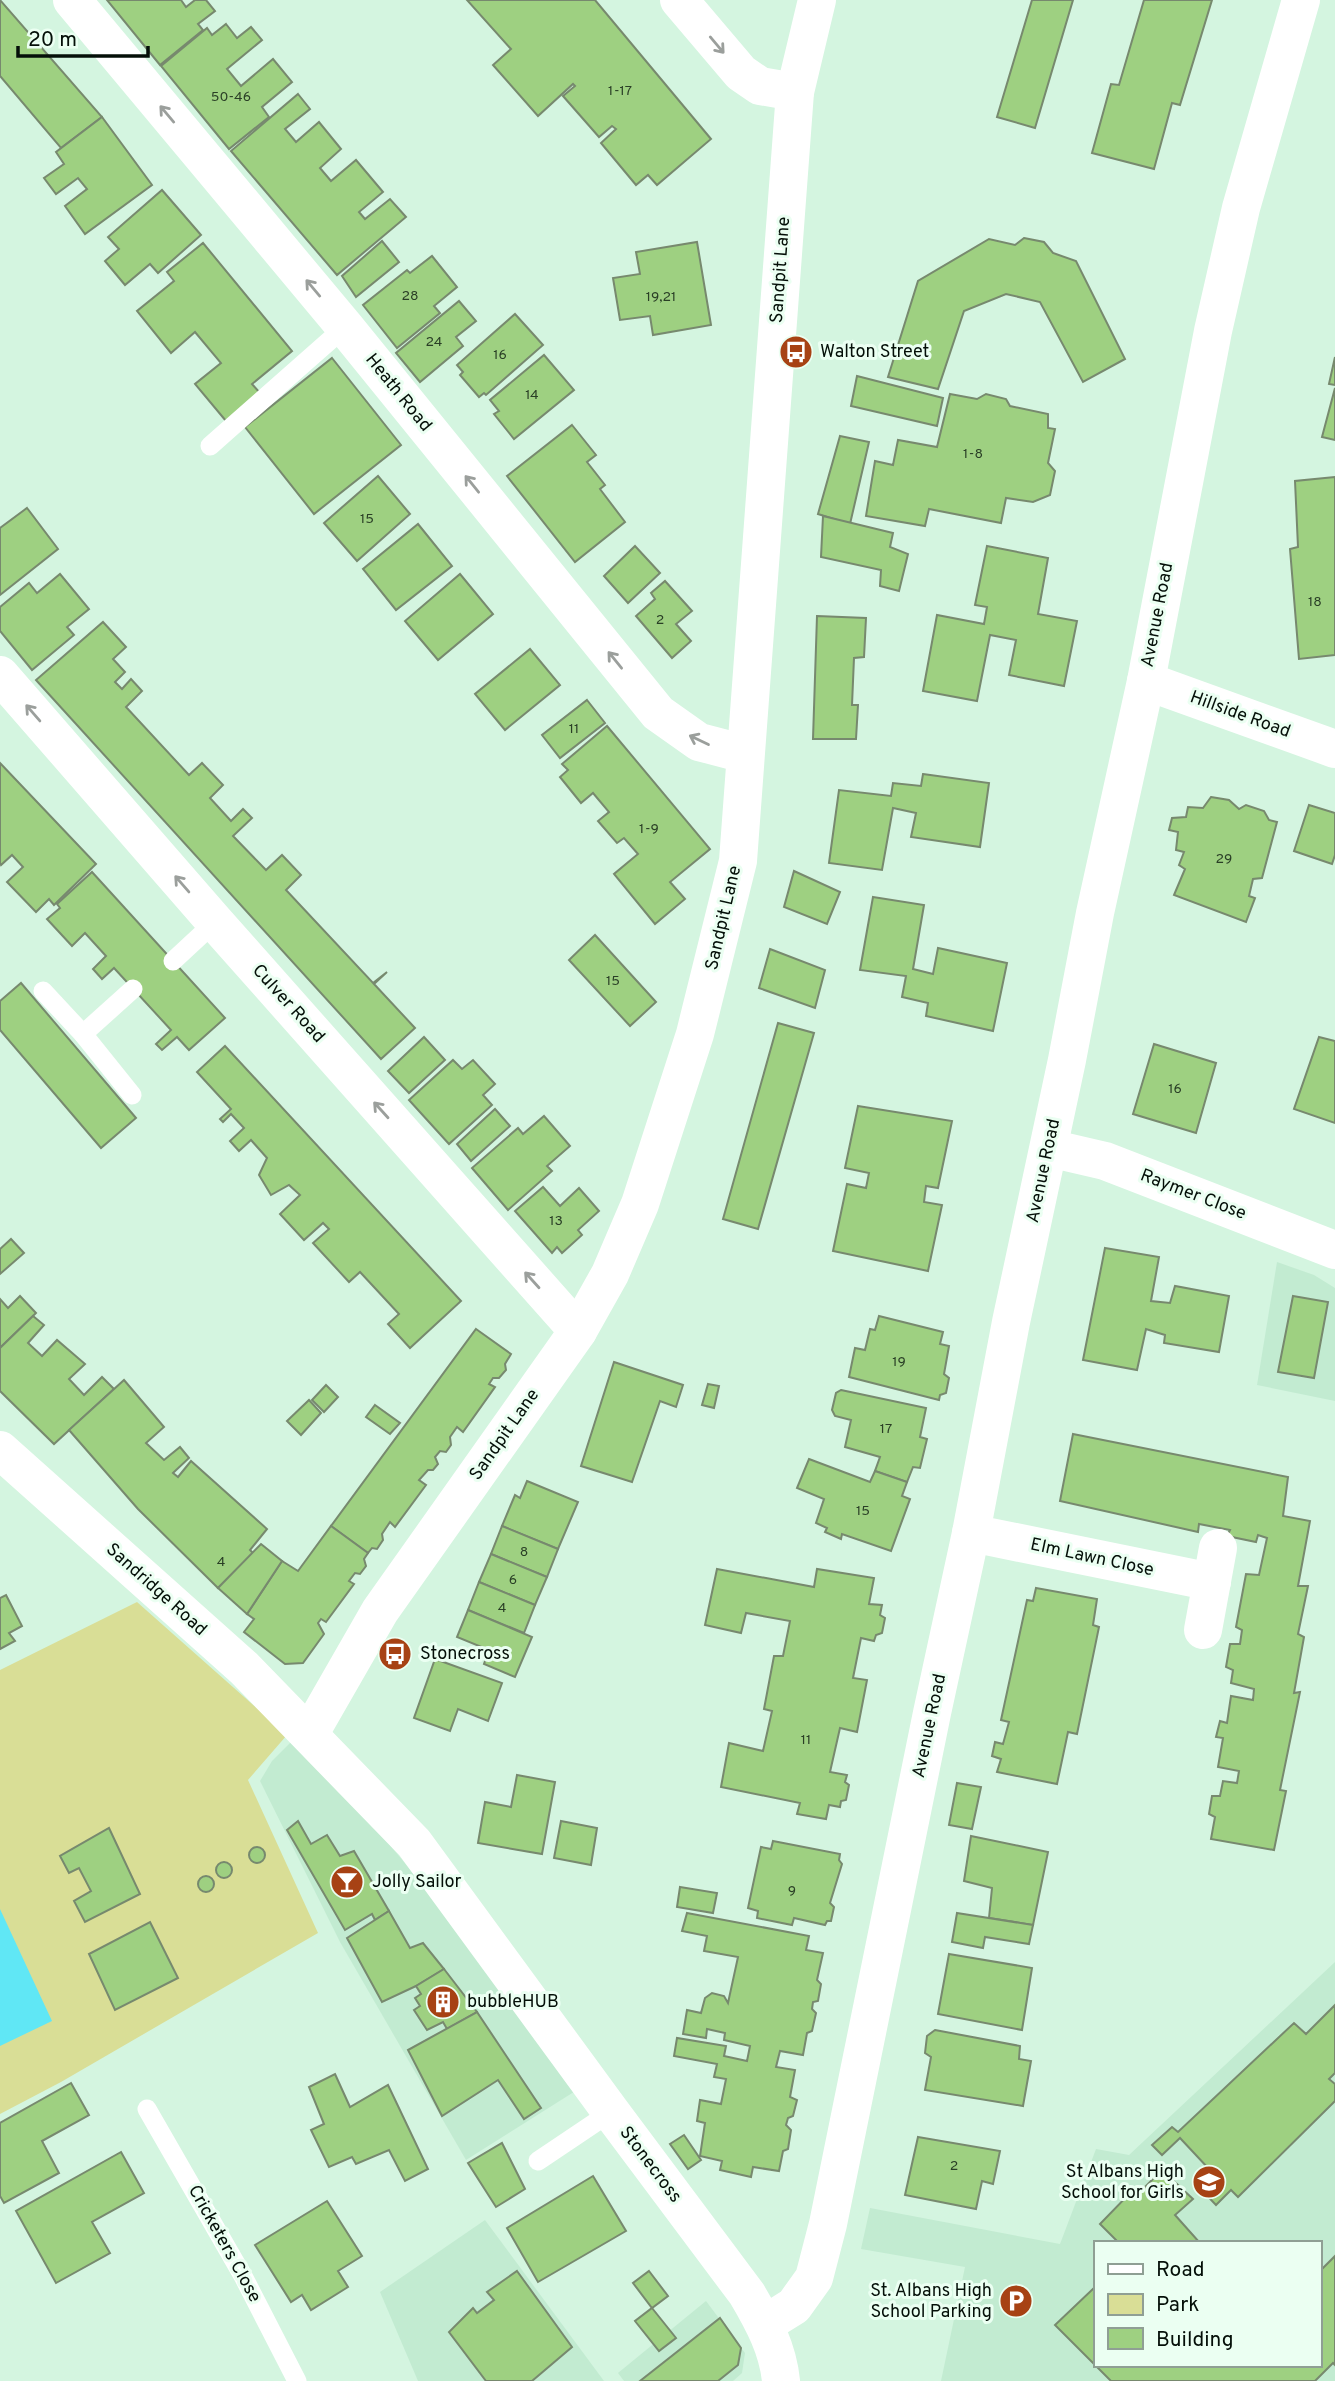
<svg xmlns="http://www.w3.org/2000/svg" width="1335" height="2381" font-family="Overpass,sans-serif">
<rect width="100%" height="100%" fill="#d4f5e0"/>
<g fill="#c2ebd1" fill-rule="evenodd">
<polygon points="1277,1262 1314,1275 1335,1288 1335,1401 1257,1385"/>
<polygon points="293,1740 357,1806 425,1887 577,2090 466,2160 340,1942 260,1781 272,1761"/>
<path d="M1335,1962V2381H941L965,2267L861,2249L870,2208L1060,2244L1096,2149L1129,2155ZM1095,2243H1319V2365H1095Z"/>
<polygon points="485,2220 604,2381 418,2381 380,2292"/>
<polygon points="706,2301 745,2353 742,2373 733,2381 624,2381 618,2373"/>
</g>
<polygon fill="#d9de96" points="137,1602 287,1735 248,1780 318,1933 61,2082 0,2114 0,1670"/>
<polygon fill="#60e7f5" points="0,1909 52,2021 0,2046"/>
<g fill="#9ed081" stroke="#77896e" stroke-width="2">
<polygon points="0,0 102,117 61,148 0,76"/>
<polygon points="107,0 181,0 186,7 195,0 206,0 215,11 198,24 203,30 160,65"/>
<polygon points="467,0 595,0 711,139 657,185 648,175 636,185 601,143 616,129 612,126 599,137 563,96 575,86 573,84 538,116 493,65 511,49"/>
<polygon points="1032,0 1073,0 1035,128 997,117"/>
<polygon points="1144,0 1212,0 1180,105 1172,103 1154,169 1092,153 1111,84 1119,85"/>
<polygon points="226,24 237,38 251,27 262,40 227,69 241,86 273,59 292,82 262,107 269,117 229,149 161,66 207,28 212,35"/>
<polygon points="298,94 310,109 285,129 296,142 319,122 341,149 320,168 331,181 356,160 383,192 359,212 365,219 390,199 406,217 337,275 231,151"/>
<polygon points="102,117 152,185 85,234 65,206 87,189 78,178 56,194 44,178 64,164 56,152"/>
<polygon points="162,190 201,235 158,273 150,264 125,285 105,261 119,249 108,237"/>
<polygon points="1024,238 1044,242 1053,253 1076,261 1125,359 1083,382 1040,302 1006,294 964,311 938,389 888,377 918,281 989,239 1015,245"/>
<polygon points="382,241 399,262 356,297 342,276"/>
<polygon points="697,242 711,325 653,335 650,316 620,320 613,278 640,274 636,252"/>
<polygon points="203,243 292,351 252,384 260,393 226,421 195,384 221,363 195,332 171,353 137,311 174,281 167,272"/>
<polygon points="432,256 457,287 434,306 440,313 397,348 363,305 407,270 410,273"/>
<polygon points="459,301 476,321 456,337 463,346 420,382 396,353"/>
<polygon points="515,314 543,345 486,395 484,393 479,397 460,375 463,372 457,365"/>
<polygon points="544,355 574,390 514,439 494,414 499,411 490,400"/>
<polygon points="1335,357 1335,385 1329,384"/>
<polygon points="332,358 401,445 314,514 245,427"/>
<polygon points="857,376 943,398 937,426 851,406"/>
<polygon points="1335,388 1335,440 1322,437"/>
<polygon points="950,394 977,399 986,394 1006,399 1010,406 1048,414 1048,428 1055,429 1048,463 1055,471 1050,495 1033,502 1006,498 1001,523 929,509 925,526 866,516 875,461 893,465 898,440 937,447"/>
<polygon points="572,425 596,455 587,462 605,485 600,489 625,522 575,562 507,476"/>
<polygon points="840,436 869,442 850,524 818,514"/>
<polygon points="378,476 410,514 357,561 324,523"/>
<polygon points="1335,477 1335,655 1299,659 1290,549 1298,547 1295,481"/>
<polygon points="27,508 58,549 0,595 0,528"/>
<polygon points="823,516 893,533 890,547 908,554 899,591 880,586 881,570 821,557"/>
<polygon points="418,524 452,566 396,610 363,569"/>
<polygon points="635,546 660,573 628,603 604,576"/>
<polygon points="987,546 1048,558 1038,614 1077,621 1064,686 1009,675 1016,640 990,635 977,701 923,691 937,615 984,624 987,607 975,605"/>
<polygon points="60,574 89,609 67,627 74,635 32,670 0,631 0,607 29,583 37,593"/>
<polygon points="460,574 493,614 438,660 405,621"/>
<polygon points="665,581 692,611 676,624 691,641 672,658 636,616 655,599 651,593"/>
<polygon points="817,616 866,618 864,657 854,658 852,705 858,705 856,739 813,739"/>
<polygon points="103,622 126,647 113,659 125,672 115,682 122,689 131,679 142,691 126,707 189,775 202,763 223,785 210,798 231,821 243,809 252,818 233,836 266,870 282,855 301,875 286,890 373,983 387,972 374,984 415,1028 381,1059 36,680"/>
<polygon points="530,649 560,685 505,730 475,694"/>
<polygon points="587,700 605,723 560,758 542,735"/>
<polygon points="607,726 710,849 670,882 685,899 655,924 614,874 638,854 624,838 617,843 598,821 609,812 593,793 581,803 560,777 568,770 562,764"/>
<polygon points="0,763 96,864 54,905 49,899 36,912 7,882 23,867 12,855 1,865 0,863"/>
<polygon points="923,774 989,783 980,847 911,837 916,813 893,808 882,870 829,863 839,790 891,796 893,783 921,786"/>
<polygon points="1211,797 1229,800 1239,809 1246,805 1264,811 1269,820 1277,822 1262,878 1253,879 1249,896 1255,898 1246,922 1174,895 1185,869 1179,865 1184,852 1176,850 1178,832 1169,830 1172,818 1186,817 1188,807 1203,808"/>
<polygon points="1309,805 1335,813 1335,855 1332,864 1294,851"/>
<polygon points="794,871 840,892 827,924 784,907"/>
<polygon points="92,872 225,1018 189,1050 177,1037 162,1050 156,1044 171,1030 114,968 102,979 93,969 106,956 85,933 72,946 47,919 60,908 57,904"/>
<polygon points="873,897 924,905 913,969 933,974 938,948 1007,963 993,1031 926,1016 928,1003 902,997 906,976 860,970"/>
<polygon points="595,935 656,1002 630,1026 569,960"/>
<polygon points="770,949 825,970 815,1008 759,988"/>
<polygon points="21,983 136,1118 101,1148 0,1030 0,1001"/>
<polygon points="778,1023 814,1033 758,1229 723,1219"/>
<polygon points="424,1037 445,1060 409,1093 388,1071"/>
<polygon points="1319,1037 1335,1041 1335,1123 1294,1109"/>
<polygon points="1154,1044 1216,1063 1196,1133 1133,1114"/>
<polygon points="225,1046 461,1301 410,1348 388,1324 399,1314 360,1272 349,1282 313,1243 329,1229 323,1223 304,1240 280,1214 300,1195 289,1185 271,1195 259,1175 267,1158 251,1140 239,1151 230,1141 244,1128 231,1114 223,1122 220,1119 231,1109 197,1072"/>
<polygon points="453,1060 462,1069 473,1060 495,1084 483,1095 492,1105 449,1144 409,1100"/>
<polygon points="858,1106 952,1121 938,1188 926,1186 924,1202 942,1205 928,1271 833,1251 847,1184 866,1188 869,1173 845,1168"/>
<polygon points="495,1109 510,1126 471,1161 457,1144"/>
<polygon points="544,1116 570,1146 547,1166 552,1171 508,1210 472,1168 518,1128 523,1134"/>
<polygon points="543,1187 560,1206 579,1188 599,1211 578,1230 582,1235 562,1253 557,1247 552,1253 515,1211"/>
<polygon points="11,1239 24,1253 0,1274 0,1249"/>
<polygon points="1105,1248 1159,1257 1151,1301 1170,1303 1175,1286 1229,1296 1219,1352 1164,1343 1165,1335 1146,1329 1137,1370 1083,1360"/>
<polygon points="20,1296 36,1313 0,1348 0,1299 8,1308"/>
<polygon points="1293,1296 1328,1302 1314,1378 1278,1372"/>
<polygon points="33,1316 44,1325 28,1343 42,1356 57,1340 85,1364 69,1379 84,1395 102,1377 114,1389 54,1444 0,1391 0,1348"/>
<polygon points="879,1316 943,1332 940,1344 949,1346 944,1374 949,1378 946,1393 940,1395 939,1400 849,1377 855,1348 865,1350 870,1329 875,1330"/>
<polygon points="476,1329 511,1354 505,1364 506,1370 499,1378 493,1378 489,1384 495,1387 463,1432 457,1427 450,1437 451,1445 446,1452 440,1451 435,1457 438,1464 433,1470 428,1470 419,1480 426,1485 395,1527 390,1522 382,1534 383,1540 377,1549 372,1548 368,1553 331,1526"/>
<polygon points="614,1362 683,1385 676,1407 660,1401 632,1482 581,1466"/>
<polygon points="124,1380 164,1427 146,1443 164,1460 180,1447 189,1458 173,1473 178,1477 191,1461 267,1529 250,1550 253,1553 218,1588 138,1509 69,1430"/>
<polygon points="708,1384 719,1386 714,1408 702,1405"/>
<polygon points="326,1385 338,1397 324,1412 312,1400"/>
<polygon points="841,1390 926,1408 920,1437 927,1439 920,1468 913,1467 907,1482 875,1471 880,1457 845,1447 851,1420 835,1416 832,1410 836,1393"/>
<polygon points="309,1400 321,1413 301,1435 287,1421"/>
<polygon points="375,1405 400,1423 390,1434 366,1417"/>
<polygon points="1073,1434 1288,1477 1283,1516 1310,1521 1298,1586 1308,1586 1298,1634 1304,1637 1294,1693 1300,1692 1280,1790 1286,1791 1274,1850 1211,1839 1215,1817 1209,1814 1212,1796 1220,1796 1223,1781 1237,1783 1239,1771 1218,1767 1223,1738 1216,1737 1220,1721 1227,1723 1231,1696 1253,1700 1254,1689 1231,1683 1233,1670 1226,1667 1230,1644 1240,1644 1242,1630 1236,1627 1246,1574 1259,1575 1267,1538 1258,1535 1256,1542 1227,1536 1230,1530 1199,1524 1198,1532 1060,1501"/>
<polygon points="809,1459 870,1482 875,1471 907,1482 902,1496 910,1499 891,1551 842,1534 841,1539 825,1532 827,1528 816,1523 824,1499 797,1488"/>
<polygon points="527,1481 578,1502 558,1549 502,1526 515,1495 520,1498"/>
<polygon points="331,1526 368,1553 364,1559 366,1566 360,1574 355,1573 349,1581 354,1584 326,1622 321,1619 318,1623 324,1634 303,1663 285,1664 244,1632 254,1619 247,1614 282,1561 298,1571"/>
<polygon points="502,1526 558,1549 547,1577 491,1554"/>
<polygon points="261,1544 282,1561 247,1614 218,1588"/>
<polygon points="491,1554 547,1577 535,1605 479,1582"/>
<polygon points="717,1569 814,1587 817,1569 874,1578 869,1604 882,1605 880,1615 885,1618 882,1633 876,1635 874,1641 861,1638 853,1678 867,1680 857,1732 840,1728 830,1772 847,1775 845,1782 849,1785 846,1800 841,1801 840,1807 829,1805 826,1819 797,1814 800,1803 721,1787 729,1743 763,1751 772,1711 764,1709 774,1656 783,1656 790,1621 746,1613 741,1633 705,1625"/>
<polygon points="479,1582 535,1605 524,1633 468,1610"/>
<polygon points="1036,1588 1097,1599 1093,1625 1099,1627 1077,1734 1068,1732 1057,1784 997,1772 1001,1759 992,1756 995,1742 1003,1744 1009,1722 1001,1720 1027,1600 1033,1601"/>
<polygon points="6,1595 22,1626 9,1633 15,1641 0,1649 0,1598"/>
<polygon points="468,1610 532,1637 515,1677 484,1664 489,1650 457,1637"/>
<polygon points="435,1659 502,1683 488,1721 458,1709 450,1731 414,1718"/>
<polygon points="517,1775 555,1782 542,1854 478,1843 485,1802 511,1807"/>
<polygon points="957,1783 981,1787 972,1829 949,1825"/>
<polygon points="298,1821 311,1844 327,1835 340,1856 354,1851 389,1911 375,1920 372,1914 345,1930 287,1830"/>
<polygon points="561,1821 597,1828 591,1865 554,1858"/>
<polygon points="109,1828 140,1894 85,1922 74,1901 91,1891 79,1868 69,1873 60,1856"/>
<polygon points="971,1836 1048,1852 1033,1925 989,1918 992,1888 964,1881"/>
<polygon points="773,1841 840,1854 839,1860 842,1864 830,1903 834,1907 831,1921 827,1921 825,1925 794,1918 792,1925 757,1918 758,1911 748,1908 761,1847 771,1849"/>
<circle cx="257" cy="1855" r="8"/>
<circle cx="224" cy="1870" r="8"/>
<circle cx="206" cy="1884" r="8"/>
<polygon points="680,1887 717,1893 713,1913 677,1907"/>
<polygon points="389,1911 410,1948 423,1943 444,1969 416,1986 382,2002 347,1938"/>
<polygon points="687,1913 809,1936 806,1950 823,1953 817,1980 821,1984 818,2001 813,2002 812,2009 816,2013 812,2031 807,2033 803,2055 780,2051 776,2067 795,2070 790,2097 797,2100 793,2116 788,2118 786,2125 791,2130 788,2149 783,2151 779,2171 753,2167 751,2177 720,2170 722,2161 700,2156 705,2123 697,2121 700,2100 721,2104 726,2079 714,2077 717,2064 674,2056 677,2038 726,2046 724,2056 747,2061 750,2046 724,2040 725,2033 707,2029 706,2038 683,2034 687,2010 701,2013 705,1998 712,1993 724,1996 728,2003 738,1957 704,1951 707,1936 682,1931"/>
<polygon points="957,1913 1033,1925 1029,1944 985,1937 983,1948 952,1942"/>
<polygon points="150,1922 178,1978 115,2010 89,1954"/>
<polygon points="949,1954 1032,1968 1022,2030 938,2014"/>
<polygon points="444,1969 477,2012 447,2029 443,2022 427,2030 414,2010 420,2006 415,1998 421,1994 416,1986"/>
<polygon points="1335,2005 1335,2073 1329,2079 1335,2084 1335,2101 1238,2197 1231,2190 1216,2205 1195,2183 1209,2169 1180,2138 1162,2155 1152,2145 1172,2127 1178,2132 1294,2023 1306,2034"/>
<polygon points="477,2012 541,2108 524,2119 498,2080 442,2116 408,2050"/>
<polygon points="935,2030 1020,2046 1019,2059 1031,2061 1023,2106 925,2090 931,2057 925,2053 927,2036"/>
<polygon points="335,2074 350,2107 388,2085 428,2169 405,2181 389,2150 356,2164 352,2157 329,2167 311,2130 324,2124 309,2087"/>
<polygon points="71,2083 89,2115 42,2141 59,2173 4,2203 0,2196 0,2123"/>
<polygon points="684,2135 701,2160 688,2169 670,2144"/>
<polygon points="918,2137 1000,2151 993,2184 982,2181 976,2209 905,2195"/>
<polygon points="502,2143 525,2189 496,2207 468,2163"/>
<polygon points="121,2152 144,2193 92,2222 110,2253 56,2283 16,2211"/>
<polygon points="1162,2170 1193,2199 1175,2215 1200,2243 1119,2243 1100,2224 1131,2192 1136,2196"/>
<polygon points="593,2176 626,2231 538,2282 507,2228"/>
<polygon points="327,2201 362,2256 338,2271 348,2287 311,2310 302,2295 291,2302 255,2245"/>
<polygon points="1335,2256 1335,2365 1333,2363 1315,2381 1111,2381 1055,2325 1095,2287 1095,2365 1319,2365 1319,2272"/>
<polygon points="517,2271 572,2347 532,2381 486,2381 449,2332 473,2308 477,2313 494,2300 487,2292"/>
<polygon points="649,2271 668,2296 652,2308 633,2283"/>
<polygon points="652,2308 676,2338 659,2351 635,2321"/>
<polygon points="720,2318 741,2348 738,2365 718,2381 640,2381"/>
</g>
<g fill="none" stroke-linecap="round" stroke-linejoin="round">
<g stroke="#fff" stroke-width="19">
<polyline points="210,446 345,327"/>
<polyline points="173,961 215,922"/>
<polyline points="43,991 83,1034 132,1095"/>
<polyline points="83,1034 133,989"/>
<polyline points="147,2109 243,2276 297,2381"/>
<polyline points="538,2161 611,2112"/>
</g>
<g stroke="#fff" stroke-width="38">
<polyline points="72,0 345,327 658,713 699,742 745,754"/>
<polyline points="679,0 741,73 760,86 795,92"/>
<polyline points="0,675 215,922 578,1331"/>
<polyline points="1146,681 1335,749"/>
<polyline points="1049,1148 1105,1161 1335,1250"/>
<polyline points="971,1533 1212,1582"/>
<polyline points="1203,1630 1218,1548"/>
<polyline points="765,2324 794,2306 814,2278 828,2224 932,1713 971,1533 1011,1322 1067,1060 1095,913 1146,681 1213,331 1241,208 1301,0"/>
</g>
<g stroke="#fff" stroke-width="38">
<path d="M0,1450L244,1668L414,1843L611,2112L747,2294C763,2321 778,2349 781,2381"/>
<polyline points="310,1733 380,1611 578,1331 610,1274 640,1204 695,1034 738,861 795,92 817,0"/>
</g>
</g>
<defs><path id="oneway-shaft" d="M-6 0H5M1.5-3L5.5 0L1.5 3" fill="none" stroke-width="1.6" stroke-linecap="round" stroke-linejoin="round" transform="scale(1.75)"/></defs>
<g stroke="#9b9f9c">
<use href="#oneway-shaft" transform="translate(717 45) rotate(50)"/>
<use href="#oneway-shaft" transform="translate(167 114) rotate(-130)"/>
<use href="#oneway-shaft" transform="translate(313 288) rotate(-130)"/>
<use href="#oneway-shaft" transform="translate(472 484) rotate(-129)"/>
<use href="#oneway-shaft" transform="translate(615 660) rotate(-129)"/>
<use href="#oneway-shaft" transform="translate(33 713) rotate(-131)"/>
<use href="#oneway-shaft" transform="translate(699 740) rotate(-154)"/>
<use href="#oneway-shaft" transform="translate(182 884) rotate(-131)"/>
<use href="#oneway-shaft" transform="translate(381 1110) rotate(-132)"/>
<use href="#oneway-shaft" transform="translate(532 1280) rotate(-132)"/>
</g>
<defs>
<symbol id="bus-disc" viewBox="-11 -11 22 22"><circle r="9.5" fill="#a74214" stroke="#ebfff2"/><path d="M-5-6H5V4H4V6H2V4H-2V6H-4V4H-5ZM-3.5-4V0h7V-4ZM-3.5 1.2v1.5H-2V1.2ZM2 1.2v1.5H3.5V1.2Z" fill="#fff"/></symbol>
<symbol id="bar-disc" viewBox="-11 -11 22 22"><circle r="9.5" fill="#a74214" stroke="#ebfff2"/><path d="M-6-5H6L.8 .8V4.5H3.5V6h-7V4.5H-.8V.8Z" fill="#fff"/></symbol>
<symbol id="building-disc" viewBox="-11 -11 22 22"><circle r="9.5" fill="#a74214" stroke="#ebfff2"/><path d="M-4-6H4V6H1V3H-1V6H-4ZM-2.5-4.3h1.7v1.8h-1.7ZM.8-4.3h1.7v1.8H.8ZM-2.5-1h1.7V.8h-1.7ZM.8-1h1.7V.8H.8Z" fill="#fff"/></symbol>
<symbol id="school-disc" viewBox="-11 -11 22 22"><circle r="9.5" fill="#a74214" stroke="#ebfff2"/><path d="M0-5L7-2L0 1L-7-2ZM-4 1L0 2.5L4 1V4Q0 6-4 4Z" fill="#fff"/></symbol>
<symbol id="parking-disc" viewBox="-11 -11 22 22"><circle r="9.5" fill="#a74214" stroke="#ebfff2"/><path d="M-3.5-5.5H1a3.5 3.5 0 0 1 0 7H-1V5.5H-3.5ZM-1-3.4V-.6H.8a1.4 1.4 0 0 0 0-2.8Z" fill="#fff"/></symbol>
</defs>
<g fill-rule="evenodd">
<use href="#bus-disc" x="777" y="333" width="38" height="38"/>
<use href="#bus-disc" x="376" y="1635" width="38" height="38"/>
<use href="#bar-disc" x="328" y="1863" width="38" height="38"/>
<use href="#building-disc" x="424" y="1983" width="38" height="38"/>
<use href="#school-disc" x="1190" y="2163" width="38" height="38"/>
<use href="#parking-disc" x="997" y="2282" width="38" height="38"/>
</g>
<g text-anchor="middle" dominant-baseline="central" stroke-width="6" stroke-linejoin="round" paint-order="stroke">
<g font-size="14" fill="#2a3f26">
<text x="620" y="91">1-17</text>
<text x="231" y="97">50-46</text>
<text x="410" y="296">28</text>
<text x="661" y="297">19,21</text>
<text x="434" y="342">24</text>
<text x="500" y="355">16</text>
<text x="532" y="395">14</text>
<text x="973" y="454">1-8</text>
<text x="367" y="519">15</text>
<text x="1315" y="602">18</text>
<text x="660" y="620">2</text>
<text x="574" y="729">11</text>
<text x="649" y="829">1-9</text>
<text x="1224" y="859">29</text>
<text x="613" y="981">15</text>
<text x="1175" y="1089">16</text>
<text x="556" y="1221">13</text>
<text x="899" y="1362">19</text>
<text x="886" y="1429">17</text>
<text x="863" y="1511">15</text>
<text x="524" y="1552">8</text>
<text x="221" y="1562">4</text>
<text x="513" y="1580">6</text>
<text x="502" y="1608">4</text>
<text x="806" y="1740">11</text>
<text x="792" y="1891">9</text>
<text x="954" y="2166">2</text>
</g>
<g font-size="18" fill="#040f08" stroke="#ebfff2">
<text transform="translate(781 270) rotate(-86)">Sandpit Lane</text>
<text transform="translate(398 393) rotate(51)">Heath Road</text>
<text transform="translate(1158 615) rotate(-79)">Avenue Road</text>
<text transform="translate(1240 715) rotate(20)">Hillside Road</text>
<text transform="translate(724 918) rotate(-77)">Sandpit Lane</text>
<text transform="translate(288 1004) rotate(48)">Culver Road</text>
<text transform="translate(1044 1171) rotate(-78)">Avenue Road</text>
<text transform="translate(1193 1195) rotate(21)">Raymer Close</text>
<text transform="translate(505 1435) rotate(-55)">Sandpit Lane</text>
<text transform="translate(1092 1558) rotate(12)">Elm Lawn Close</text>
<text transform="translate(156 1590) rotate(42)">Sandridge Road</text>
<text transform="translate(930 1726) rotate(-78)">Avenue Road</text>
<text transform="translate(650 2165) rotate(53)">Stonecross</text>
<text transform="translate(224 2244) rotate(61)">Cricketers Close</text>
</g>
<g font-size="18" fill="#040f08" stroke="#ebfff2" text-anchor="start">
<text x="820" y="352">Walton Street</text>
<text x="420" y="1654">Stonecross</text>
<text x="372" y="1882">Jolly Sailor</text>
<text x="467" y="2002">bubbleHUB</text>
<text x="1184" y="2172" text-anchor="end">St Albans High<tspan x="1184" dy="21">School for Girls</tspan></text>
<text x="992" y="2291" text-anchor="end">St. Albans High<tspan x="992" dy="21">School Parking</tspan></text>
</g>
</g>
<rect x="1094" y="2241" width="228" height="126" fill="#ebfff2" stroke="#8f9f94" stroke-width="2"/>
<rect x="1108" y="2264" width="35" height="10" fill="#ffffff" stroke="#8f9f94" stroke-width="2"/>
<text x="1156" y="2276" font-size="21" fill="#040f08">Road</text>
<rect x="1108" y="2294" width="35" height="21" fill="#d9de96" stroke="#8f9f94" stroke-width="2"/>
<text x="1156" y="2311" font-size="21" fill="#040f08">Park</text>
<rect x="1108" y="2328" width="35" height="21" fill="#9ed081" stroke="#8f9f94" stroke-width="2"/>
<text x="1156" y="2346" font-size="21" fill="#040f08">Building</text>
<path d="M18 46v10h130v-10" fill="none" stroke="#040f08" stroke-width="3.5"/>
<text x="28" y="46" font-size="21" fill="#040f08" stroke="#ebfff2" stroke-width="5" paint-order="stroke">20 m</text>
</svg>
